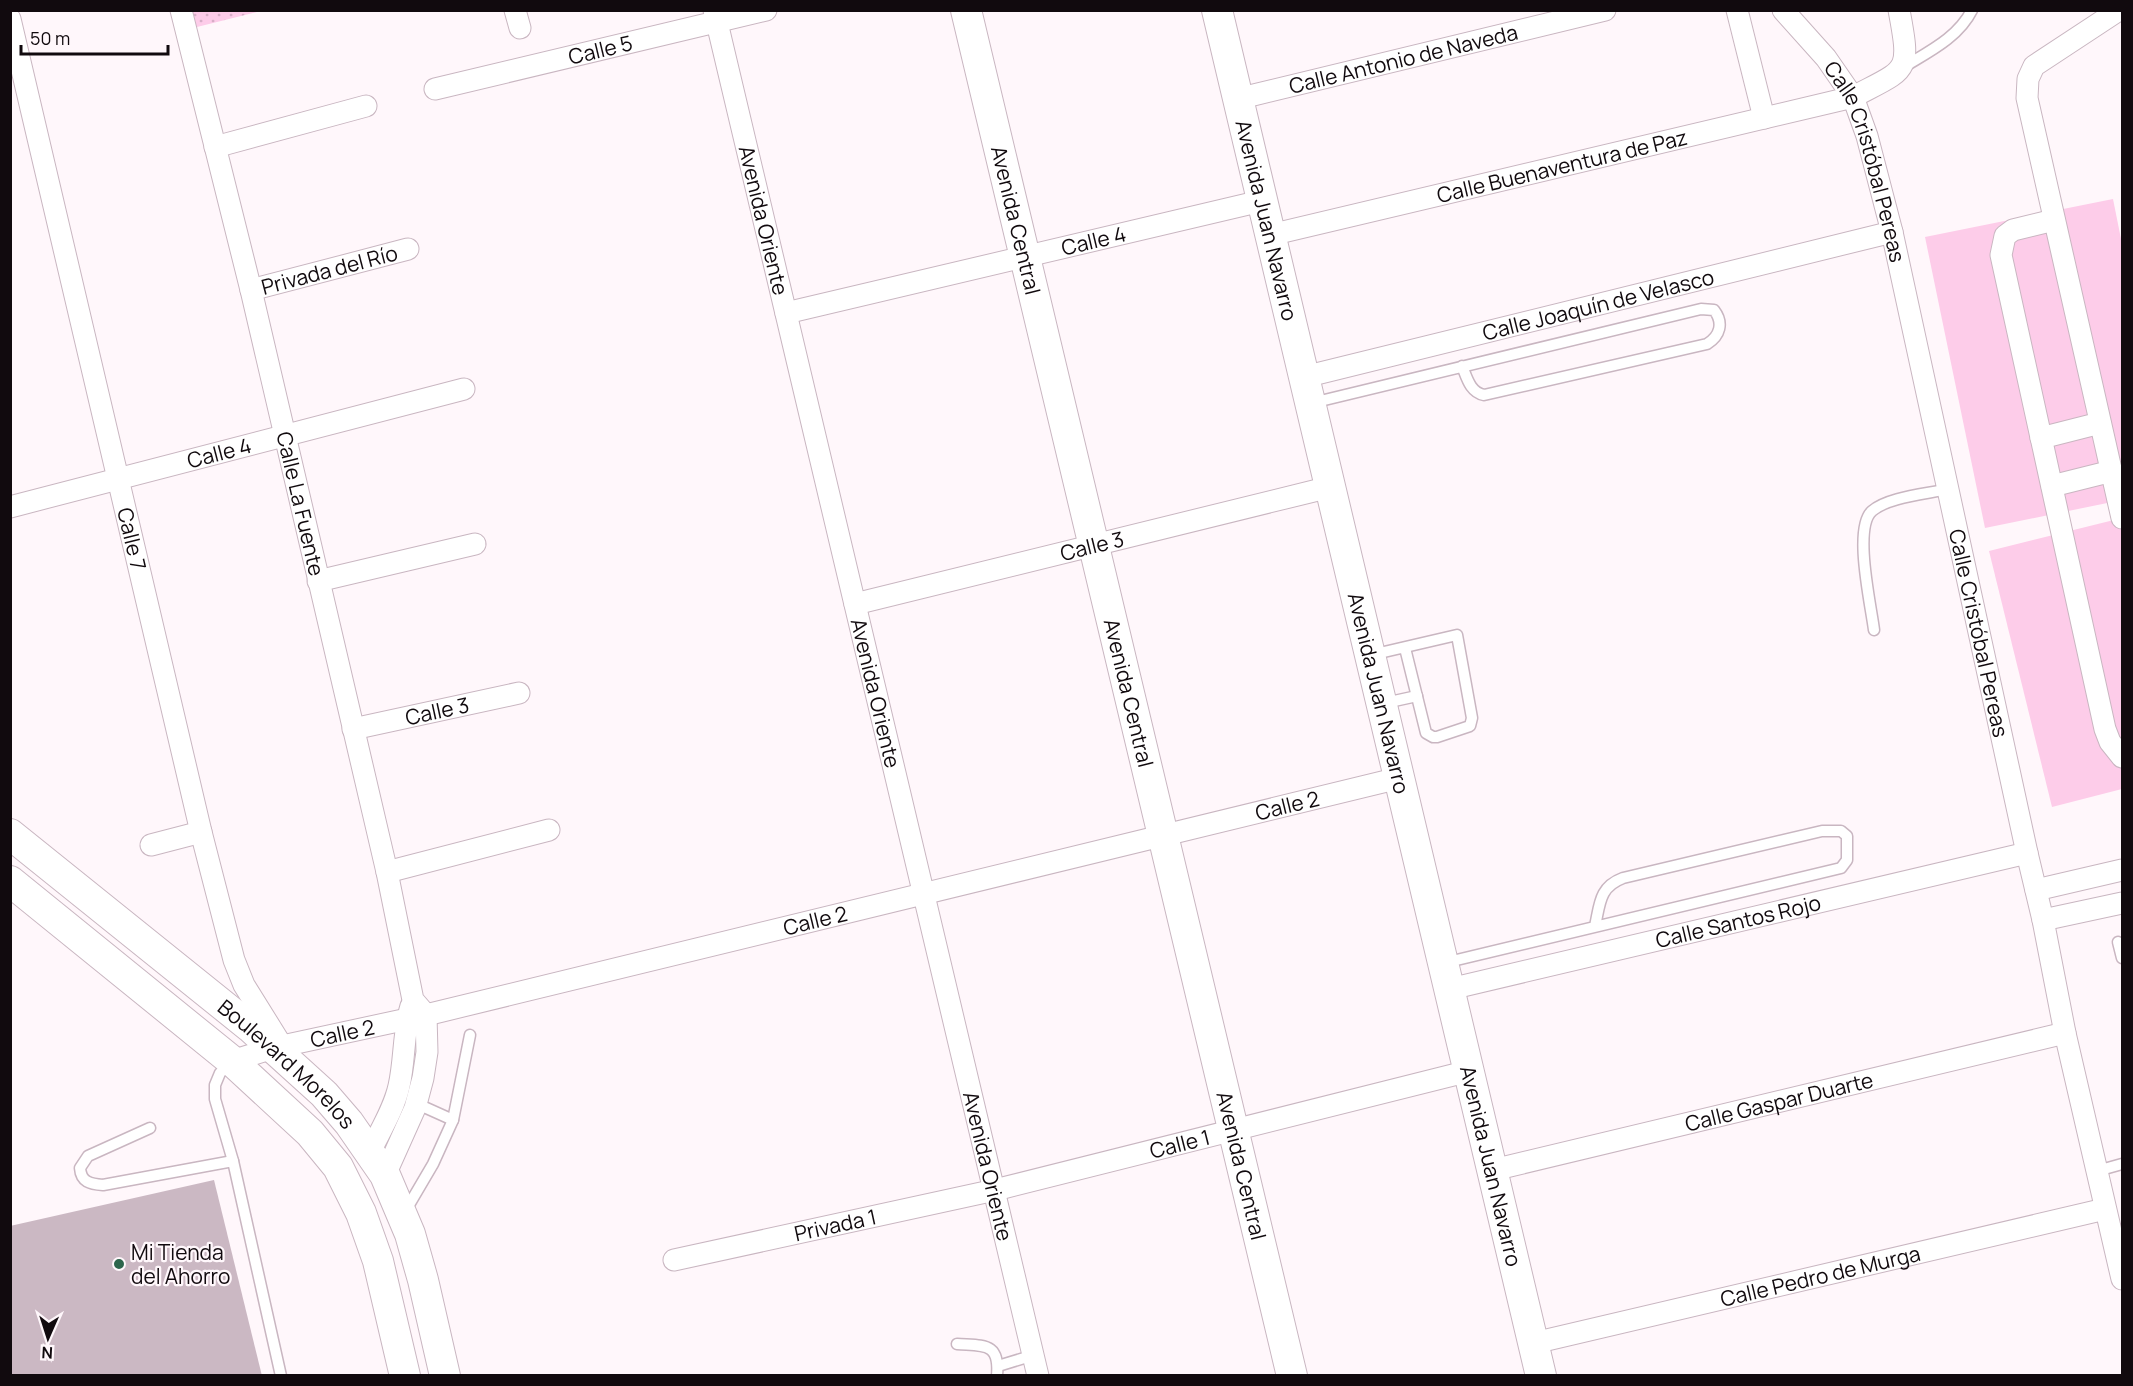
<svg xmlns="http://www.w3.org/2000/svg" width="2133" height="1386" font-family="Manrope,sans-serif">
<defs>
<pattern id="grass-dots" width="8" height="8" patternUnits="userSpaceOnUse" patternTransform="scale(1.5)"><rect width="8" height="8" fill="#fdcce9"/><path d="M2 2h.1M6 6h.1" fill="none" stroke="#d8aec7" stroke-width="1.8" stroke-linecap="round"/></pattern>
</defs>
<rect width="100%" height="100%" fill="#fff7fb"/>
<polygon fill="url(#grass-dots)" points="189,10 261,11 193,28"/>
<g fill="#fdcce9">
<polygon points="2113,199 2122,244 2122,500 1985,528 1925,237"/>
<polygon points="2122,518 2122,789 2052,807 1989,551"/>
</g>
<polygon fill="#cbb8c3" points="214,1180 262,1376 10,1376 10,1226"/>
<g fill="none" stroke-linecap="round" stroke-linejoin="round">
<defs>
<g id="lane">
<path d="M1902,68C1928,52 1958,38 1972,10"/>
<path d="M1312,403C1441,371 1571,340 1701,309L1714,310C1724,323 1720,336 1707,344L1484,395C1470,392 1467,378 1462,366"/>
<path d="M1874,630C1871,605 1853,528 1872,511C1888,497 1927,494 1948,489"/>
<polyline points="1371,655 1457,635 1472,718 1470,726 1437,737 1433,737 1426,733 1405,648"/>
<polyline points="1385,703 1417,696"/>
<polyline points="2118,942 2122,958"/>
<path d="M1444,963L1841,868L1847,860V836L1841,831H1822L1623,878C1599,887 1600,904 1595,926"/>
<polyline points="231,1062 220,1073 215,1085 215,1099 233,1161 281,1376"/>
<polyline points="413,1102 453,1120"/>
<path d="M150,1128L88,1156L80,1168C81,1182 90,1184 103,1185L233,1161"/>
<polyline points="2097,1171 2122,1164"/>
<polyline points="406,1210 433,1164 453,1120 470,1035"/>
<path d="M957,1344C984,1346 1000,1342 997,1376"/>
<polyline points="998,1366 1034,1355"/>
</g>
<g id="street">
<path id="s1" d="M181,10L251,290L387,872L413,1000L426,1015L427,1052L423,1078L415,1108L385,1175"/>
<polyline points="515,10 520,28"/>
<path id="s2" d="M714,10L1038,1376"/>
<polyline points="1737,10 1764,118"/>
<path id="s3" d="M1783,10L1826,58L1853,97L1867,136L1892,232L2027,853L2043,920L2065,1033L2122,1279"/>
<polyline points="2119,10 2034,66 2028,79 2027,98 2122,518"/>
<path id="s4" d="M10,19L201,832L234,960L244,985L282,1046"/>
<path id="s5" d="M435,89L766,10"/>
<path id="s6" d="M1237,99L1605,10"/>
<polyline points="215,147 366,106"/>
<polyline points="2054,220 2013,230 2005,236 2001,255 2105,729 2110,742 2122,757"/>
<path id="s7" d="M1270,235L1853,97C1908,68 1911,74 1899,10"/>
<path id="s8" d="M251,290L408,249"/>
<path id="s9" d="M786,313L1261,201"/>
<path id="s10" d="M1304,377L1892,232"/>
<polyline points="2041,438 2100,423"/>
<polyline points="2052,486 2112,471"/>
<path id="s11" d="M10,507L464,389"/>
<polyline points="318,581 475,544"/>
<path id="s12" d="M855,604L1330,487"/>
<path id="s13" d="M353,729L519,693"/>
<polyline points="151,845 201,832"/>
<polyline points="387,872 549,830"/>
<polyline points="2036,890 2122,870"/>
<polyline points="2043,920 2122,903"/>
<path id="s14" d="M1450,989L2027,853"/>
<path id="s15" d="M232,1061L273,1048L426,1015L1399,778"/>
<path d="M370,1152C380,1131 394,1109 399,1086C405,1060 403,1032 411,1006"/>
<path id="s16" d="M1493,1170L2065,1033"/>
<path id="s17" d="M674,1260L995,1190L1469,1071"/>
<path id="s18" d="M1534,1343L2105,1209"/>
</g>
<g id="secondary">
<path id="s19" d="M966,10L1292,1376"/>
<path id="s20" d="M1217,10L1541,1376"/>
<path id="s21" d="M10,834L250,1027L324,1094L349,1123L385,1175L410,1234L423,1280L445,1376"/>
<polyline points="10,881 232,1061 310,1133 338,1167 361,1213 378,1261 405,1376"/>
</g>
</defs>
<use href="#lane" stroke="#c9b6c1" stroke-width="13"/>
<use href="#street" stroke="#c9b6c1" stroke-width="23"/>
<use href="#secondary" stroke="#c9b6c1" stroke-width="32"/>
<use href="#lane" stroke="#fff" stroke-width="10"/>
<use href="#street" stroke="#fff" stroke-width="21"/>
<use href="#secondary" stroke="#fff" stroke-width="30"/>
</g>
<circle fill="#2d654c" stroke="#fff7fb" stroke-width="2" cx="119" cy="1264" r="6"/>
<g text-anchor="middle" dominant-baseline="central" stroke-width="4.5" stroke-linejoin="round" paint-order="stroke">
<g font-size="21" fill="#110a0e" stroke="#fff7fb">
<text stroke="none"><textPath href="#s5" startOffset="170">Calle 5</textPath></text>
<text stroke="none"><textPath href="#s6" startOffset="171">Calle Antonio de Naveda</textPath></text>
<text stroke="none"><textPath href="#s3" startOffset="177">Calle Cristóbal Pereas</textPath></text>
<text stroke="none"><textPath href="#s7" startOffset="300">Calle Buenaventura de Paz</textPath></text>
<text stroke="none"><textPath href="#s2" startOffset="216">Avenida Oriente</textPath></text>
<text stroke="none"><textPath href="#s19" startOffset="216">Avenida Central</textPath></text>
<text stroke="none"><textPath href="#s20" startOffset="216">Avenida Juan Navarro</textPath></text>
<text stroke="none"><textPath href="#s9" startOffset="316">Calle 4</textPath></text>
<text stroke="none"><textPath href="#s8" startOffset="81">Privada del Río</textPath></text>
<text stroke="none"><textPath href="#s10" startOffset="303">Calle Joaquín de Velasco</textPath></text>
<text stroke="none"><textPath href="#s11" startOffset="216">Calle 4</textPath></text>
<text stroke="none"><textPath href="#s1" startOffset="508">Calle La Fuente</textPath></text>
<text stroke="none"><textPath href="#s4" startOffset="534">Calle 7</textPath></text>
<text stroke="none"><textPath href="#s12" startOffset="244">Calle 3</textPath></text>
<text stroke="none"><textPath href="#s3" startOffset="663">Calle Cristóbal Pereas</textPath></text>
<text stroke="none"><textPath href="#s2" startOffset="702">Avenida Oriente</textPath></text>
<text stroke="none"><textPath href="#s19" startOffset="702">Avenida Central</textPath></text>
<text stroke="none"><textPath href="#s20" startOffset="702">Avenida Juan Navarro</textPath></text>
<text stroke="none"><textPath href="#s13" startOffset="86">Calle 3</textPath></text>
<text stroke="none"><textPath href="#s15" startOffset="1086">Calle 2</textPath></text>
<text stroke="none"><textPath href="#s15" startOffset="600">Calle 2</textPath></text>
<text stroke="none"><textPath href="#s14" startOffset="296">Calle Santos Rojo</textPath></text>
<text stroke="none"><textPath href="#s15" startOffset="114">Calle 2</textPath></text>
<text stroke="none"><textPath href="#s21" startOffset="360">Boulevard Morelos</textPath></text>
<text stroke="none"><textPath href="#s16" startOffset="294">Calle Gaspar Duarte</textPath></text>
<text stroke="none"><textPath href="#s17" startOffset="519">Calle 1</textPath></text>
<text stroke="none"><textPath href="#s2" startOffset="1188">Avenida Oriente</textPath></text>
<text stroke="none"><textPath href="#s19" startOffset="1188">Avenida Central</textPath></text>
<text stroke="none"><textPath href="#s20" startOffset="1188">Avenida Juan Navarro</textPath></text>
<text stroke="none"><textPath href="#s17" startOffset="165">Privada 1</textPath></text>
<text stroke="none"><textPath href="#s18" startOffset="294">Calle Pedro de Murga</textPath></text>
</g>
<g font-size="21" fill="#110a0e" stroke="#fff7fb" text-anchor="start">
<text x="131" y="1252">Mi Tienda<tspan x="131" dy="24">del Ahorro</tspan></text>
</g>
</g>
<rect width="2133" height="1386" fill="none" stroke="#110a0e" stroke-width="24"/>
<g transform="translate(48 1338) rotate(183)" stroke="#fff7fb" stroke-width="4.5" paint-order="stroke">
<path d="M0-4.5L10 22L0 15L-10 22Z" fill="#110a0e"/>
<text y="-9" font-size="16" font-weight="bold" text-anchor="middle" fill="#110a0e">N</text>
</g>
<path d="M21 45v9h147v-9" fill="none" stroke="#110a0e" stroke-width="3"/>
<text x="30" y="45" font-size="18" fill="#110a0e" stroke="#fff7fb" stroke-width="4.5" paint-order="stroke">50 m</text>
</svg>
